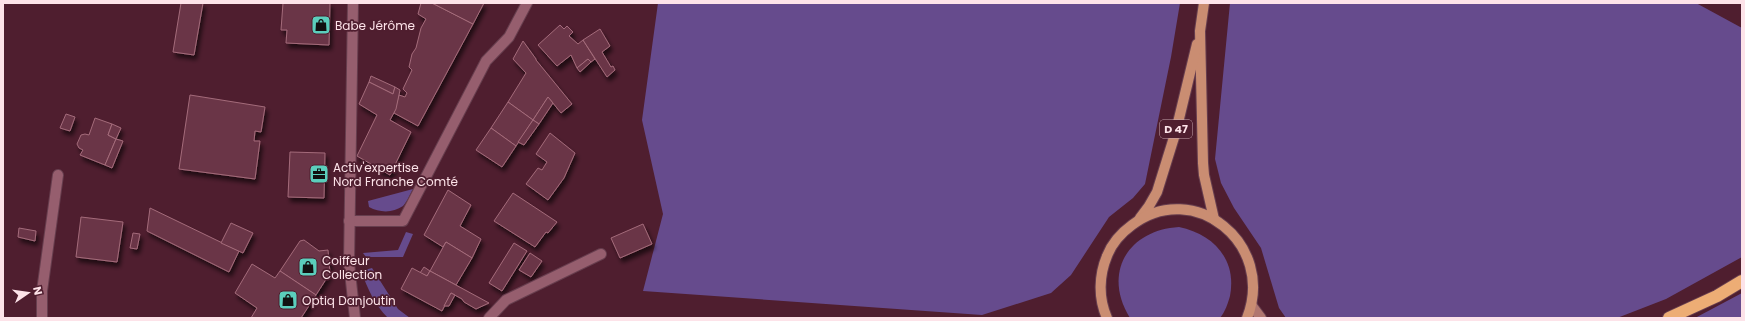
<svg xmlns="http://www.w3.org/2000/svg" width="1745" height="321" font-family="Poppins,sans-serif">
<defs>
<filter id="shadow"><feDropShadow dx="2.5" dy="4.5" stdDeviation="2" flood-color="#0009"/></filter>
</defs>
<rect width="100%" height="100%" fill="#4f1e2f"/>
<g fill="#664b8d">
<polygon points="658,3 1180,3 1171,57 1145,184 1133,198 1109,217 1071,275 1051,293 982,315 643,291 663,214 642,120"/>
<polygon points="1230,3 1696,3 1742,28 1742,257 1666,299 1617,318 1286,318 1279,308 1261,248 1234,208 1221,183 1215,159"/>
<path d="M413,189C410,194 407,202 403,206C393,213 380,213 369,207L368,201Z"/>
<path d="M1179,227C1213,234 1237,259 1230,296C1228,303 1225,312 1220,318H1130C1102,273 1128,230 1179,227Z"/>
<polygon points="406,232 413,234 403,257 366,257 363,253 398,250"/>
<path d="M372,268L398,309L410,318H388C374,304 368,289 361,271Z"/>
<polygon points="1742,293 1742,318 1695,318"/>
</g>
<g fill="#6a3646" stroke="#a46b7b" filter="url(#shadow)">
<polygon points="181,3 203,3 194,55 173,52"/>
<polygon points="283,3 330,3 329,45 286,43 287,30 281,30"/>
<polygon points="421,3 432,3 473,24 418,126 394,113 399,95 405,97 407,93 403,89 412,70 409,67 412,54 416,48 421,28 426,19 418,14"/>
<polygon points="432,3 484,3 473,24"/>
<polygon points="560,25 564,29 567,26 573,32 569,36 578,44 583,40 595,59 591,62 588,59 577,68 571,55 557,66 538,45"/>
<polygon points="600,29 610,46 602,52 611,67 613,66 615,70 607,77 583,40"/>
<polygon points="523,41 536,59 536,60 572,104 561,113 548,97 533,120 508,102 526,73 513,59"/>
<polygon points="588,59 591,62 580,72 577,68"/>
<polygon points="371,76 395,87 393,94 369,82"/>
<polygon points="369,82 393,94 395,87 400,90 396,109 390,120 411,132 390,175 357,156 377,115 359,104"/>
<polygon points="190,95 265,107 261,132 255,131 254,141 260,141 255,179 179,169"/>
<polygon points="548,97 553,103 539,124 533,120"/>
<polygon points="508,102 533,120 516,146 491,128"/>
<polygon points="66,114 75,117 70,131 60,128"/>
<polygon points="95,118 112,124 108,135 116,139 105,165 80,155 83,150 79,148 77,144 81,135 85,134 89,135"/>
<polygon points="533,120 539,124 524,145 518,142"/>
<polygon points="112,124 121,128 116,139 108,135"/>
<polygon points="491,128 516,146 502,167 476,150"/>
<polygon points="550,133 575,153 564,178 548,200 526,184 538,168 542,170 547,162 536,154"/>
<polygon points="116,139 123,141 112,168 105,165"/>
<polygon points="290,152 325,153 324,198 288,197"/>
<polygon points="448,190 471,205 460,226 481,239 472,258 446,242 443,247 424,235"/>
<polygon points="513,193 557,222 548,233 546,232 535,247 494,221"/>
<polygon points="150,208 239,251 229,272 147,231"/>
<polygon points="81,217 123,222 117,262 76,257"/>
<polygon points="231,223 253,233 243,253 221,243"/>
<polygon points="643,224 652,244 620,258 611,238"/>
<polygon points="19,228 36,231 35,241 18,237"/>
<polygon points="133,233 140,234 137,249 130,248"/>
<polygon points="304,240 319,251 328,250 330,273 316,295 280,271 300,241"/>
<polygon points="446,242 472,258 456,285 430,271"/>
<polygon points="514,243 527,251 502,291 489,283"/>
<polygon points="530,253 542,261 531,277 519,270"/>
<polygon points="252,264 275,278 280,271 316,295 301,318 251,318 257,308 235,293"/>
<polygon points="424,267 430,271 427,276 420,273"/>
<polygon points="412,268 427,276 430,271 489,303 476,309 464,302 462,299 451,293 442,311 401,289"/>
<polygon points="451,293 455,295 449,306 444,306"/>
</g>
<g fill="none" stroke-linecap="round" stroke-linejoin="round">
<defs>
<polyline id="service" points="489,318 506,300 601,254"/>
<g id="minor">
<polyline points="349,221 403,221 486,61 509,37 527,3"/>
<polyline points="42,318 42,291 58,175"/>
</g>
<polyline id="tertiary" points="353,3 349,263 355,318"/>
<polyline id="secondary" points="1252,306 1261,318"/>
<g id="primary">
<polyline points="1204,3 1200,31 1203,163 1204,175 1214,219"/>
<polyline points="1140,218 1149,206 1157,192 1176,131 1197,44"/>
<path d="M1107,318C1098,298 1099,275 1107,256C1112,243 1121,233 1132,225C1194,178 1276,244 1247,318"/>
</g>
<polyline id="motorway" points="1669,318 1717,296 1742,281"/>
</defs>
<use href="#service" stroke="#673e4e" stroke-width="12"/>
<use href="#minor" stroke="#673e4e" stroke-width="12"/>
<use href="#tertiary" stroke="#673e4e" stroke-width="12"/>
<use href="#secondary" stroke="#673e4e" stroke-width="12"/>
<use href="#primary" stroke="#673e4e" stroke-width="12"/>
<use href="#motorway" stroke="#673e4e" stroke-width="14"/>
<use href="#service" stroke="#965e6e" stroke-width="10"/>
<use href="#minor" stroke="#965e6e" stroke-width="10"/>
<use href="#tertiary" stroke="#965e6e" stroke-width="10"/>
<use href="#secondary" stroke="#b07670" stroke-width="10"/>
<use href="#primary" stroke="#ca8d72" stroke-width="10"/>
<use href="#motorway" stroke="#edad75" stroke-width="12"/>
</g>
<defs>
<symbol id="shop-square" viewBox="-11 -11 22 22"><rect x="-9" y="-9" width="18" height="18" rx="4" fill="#5bcebc" stroke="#4f1e2f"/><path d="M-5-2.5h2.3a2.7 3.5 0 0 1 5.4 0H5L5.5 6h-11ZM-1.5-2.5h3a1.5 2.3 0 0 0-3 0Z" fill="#111"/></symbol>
<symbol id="office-square" viewBox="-11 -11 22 22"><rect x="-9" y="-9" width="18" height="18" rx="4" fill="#5bcebc" stroke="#4f1e2f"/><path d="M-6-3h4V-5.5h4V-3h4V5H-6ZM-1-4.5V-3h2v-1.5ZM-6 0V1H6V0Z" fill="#111"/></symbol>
</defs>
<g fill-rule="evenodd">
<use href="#shop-square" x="310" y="14" width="22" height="22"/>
<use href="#office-square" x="308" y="163" width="22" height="22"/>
<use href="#shop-square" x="297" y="256" width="22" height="22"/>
<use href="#shop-square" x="277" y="289" width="22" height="22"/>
</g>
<g text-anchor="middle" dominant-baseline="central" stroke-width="3.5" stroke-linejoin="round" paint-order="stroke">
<rect fill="#4f1e2f" stroke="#c9a8b1" stroke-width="1" x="1160" y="120" width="32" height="18" rx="3"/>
<g font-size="11" font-weight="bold" fill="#fde3e9">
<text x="1176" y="129">D 47</text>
</g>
<g font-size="12" fill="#fde3e9" stroke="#4f1e2f" text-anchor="start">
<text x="335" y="25">Babe Jérôme</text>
<text x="333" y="167">Activ'expertise<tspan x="333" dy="14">Nord Franche Comté</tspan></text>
<text x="322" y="260">Coiffeur<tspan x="322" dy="14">Collection</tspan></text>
<text x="302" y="300">Optiq Danjoutin</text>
</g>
</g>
<rect width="1745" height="321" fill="none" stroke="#fde3e9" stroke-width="8"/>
<g transform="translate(28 293) rotate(77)" stroke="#4f1e2f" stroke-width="3" paint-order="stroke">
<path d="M0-3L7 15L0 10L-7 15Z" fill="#fde3e9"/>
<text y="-6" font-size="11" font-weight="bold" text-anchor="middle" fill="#fde3e9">N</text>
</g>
</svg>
